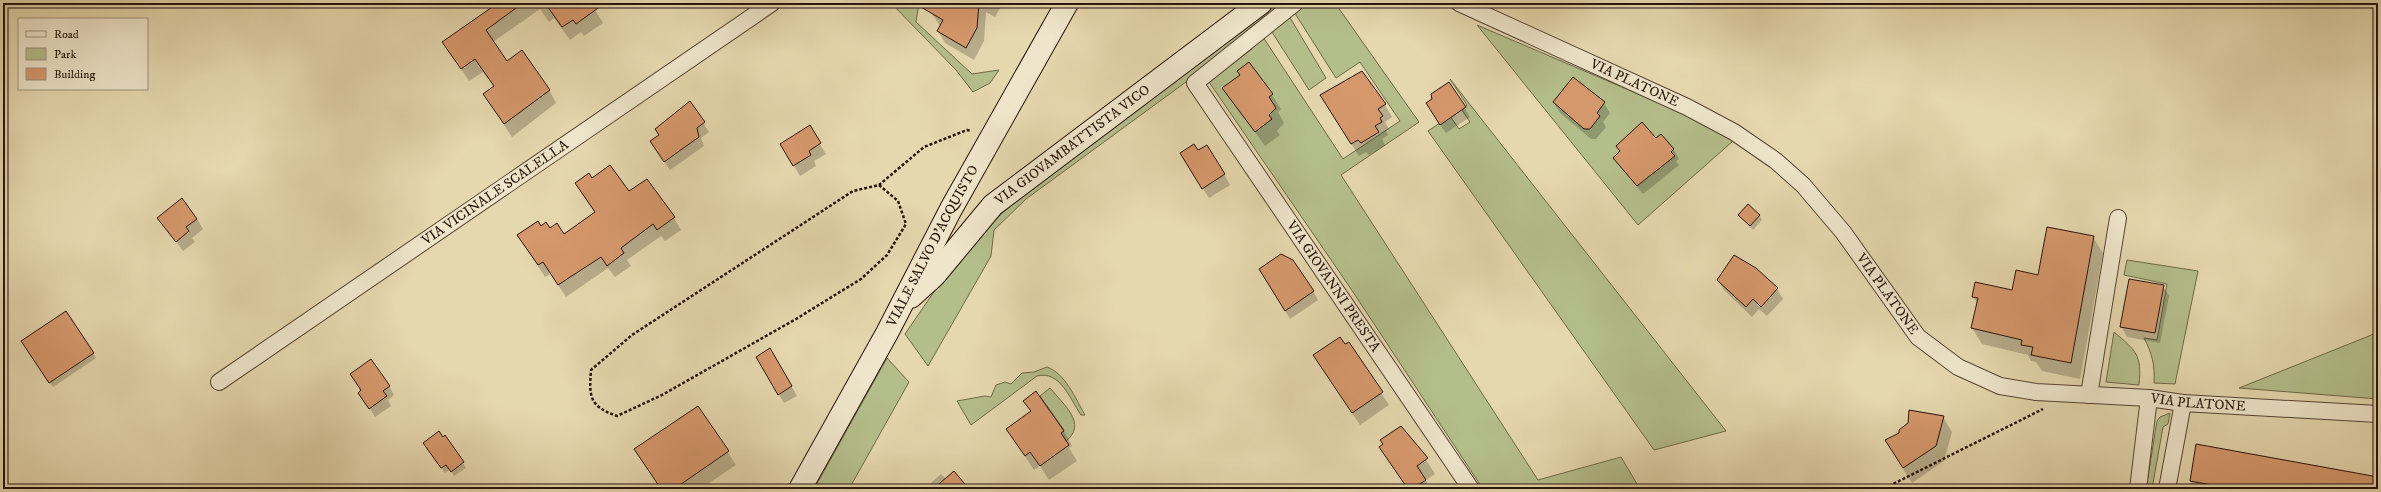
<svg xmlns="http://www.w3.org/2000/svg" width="2381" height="492" font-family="'IM FELL DW Pica',serif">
<rect width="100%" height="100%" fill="#e5d7ae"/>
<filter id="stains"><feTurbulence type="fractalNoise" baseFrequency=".005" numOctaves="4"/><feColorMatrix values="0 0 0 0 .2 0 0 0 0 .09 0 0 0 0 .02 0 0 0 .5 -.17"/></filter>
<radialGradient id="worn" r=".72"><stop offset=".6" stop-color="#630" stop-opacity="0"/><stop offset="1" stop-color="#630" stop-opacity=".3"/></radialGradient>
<g fill="#b4be8b" stroke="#6e684b">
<polygon points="891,3 919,3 916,22 972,74 999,70 990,83 973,92 956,70"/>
<polygon points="1275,3 1289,3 1201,71 1026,199 994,230 991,256 928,366 905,334 940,283 991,223 1020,198"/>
<polygon points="1303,3 1335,3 1419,122 1341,175 1538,480 1621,457 1640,489 1483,489 1351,289 1209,82 1252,49 1250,46 1263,37 1343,159 1400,121 1360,62 1336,78 1296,15 1295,10"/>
<polygon points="1289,16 1326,78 1309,90 1270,29"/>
<polygon points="1477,25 1692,117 1733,141 1638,225"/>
<polygon points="1450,79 1726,431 1654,450 1428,131 1450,116 1459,129 1470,122 1462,110 1467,105"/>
<path d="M2127,260L2198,271L2175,384L2154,383C2155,365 2152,353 2144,338L2157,340L2167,284L2124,275Z"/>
<path d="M2114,332C2136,351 2142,354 2139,385L2106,382Z"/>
<polygon points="2378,332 2378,399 2239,388 2369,336"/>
<polygon points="887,358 909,382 849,489 814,489"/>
<path d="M1047,367C1066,374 1075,398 1085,415H1081C1070,399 1060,370 1037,376L971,425L957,401L985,396L991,397L996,385L1005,382L1011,384L1022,373L1034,372Z"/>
<path d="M1050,388C1063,404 1088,424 1066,441L1061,433L1064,430L1040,396Z"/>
<polygon points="2170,413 2168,424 2163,427 2152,489 2146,489 2157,421 2160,417"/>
</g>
<g fill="#0003">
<polygon points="500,3 591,3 603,23 584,36 581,32 570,40 554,18 549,22 540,9 493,42 507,62 549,90 556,103 512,137 484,95 495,88 483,72 469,81 444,42"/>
<polygon points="933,3 1003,3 995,17 986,12 984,41 974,60 945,43 938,31 940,26 931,12"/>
<polygon points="1449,83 1470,117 1446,133 1432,113 1433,100"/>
<polygon points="1224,88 1272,95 1281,109 1278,112 1284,123 1277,131 1280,135 1265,146"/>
<polygon points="690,102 709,132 701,138 704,146 670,170 651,142"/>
<polygon points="1554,103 1604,103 1610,113 1603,122 1606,127 1596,139 1591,139 1560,113"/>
<polygon points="1385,105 1392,117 1385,122 1389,129 1386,131 1388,135 1382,139 1385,145 1369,155 1366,152 1359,156 1328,107"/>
<polygon points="809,127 826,154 814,161 816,166 800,176 781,144"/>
<polygon points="1661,135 1674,150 1679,159 1676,161 1679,165 1643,194 1614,158 1621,152 1617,146 1655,140"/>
<polygon points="1187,164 1224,174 1230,185 1209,198"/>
<polygon points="592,179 629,192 674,218 681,230 665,241 661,236 627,260 631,266 615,277 608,268 566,297 551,274 545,277 518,235 541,227 564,235 595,213 576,184"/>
<polygon points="1739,215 1759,215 1762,220 1753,230"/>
<polygon points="159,218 197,219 203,229 192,238 195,242 183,251"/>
<polygon points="2093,237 2103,253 2080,379 2042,371 2036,362 2031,361 2028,355 1982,344 1972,328 1978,304 1973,296 2013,291 2039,276"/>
<polygon points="1265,278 1313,291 1318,300 1290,319"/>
<polygon points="1718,280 1777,289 1783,299 1767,316 1759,309 1752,317 1724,290"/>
<polygon points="2163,286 2169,296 2160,343 2127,337 2121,326"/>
<polygon points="1348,343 1389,405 1360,425 1314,355"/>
<polygon points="25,346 93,353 96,358 53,387"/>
<polygon points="770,349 797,396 784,403 757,358"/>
<polygon points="351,375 389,386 394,395 388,400 391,406 375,417"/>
<polygon points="1025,401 1064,431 1072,446 1069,448 1077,461 1049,480 1040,466 1034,470 1007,429 1031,412"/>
<polygon points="698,407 736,465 700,489 661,489 635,449"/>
<polygon points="1943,417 1952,432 1944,461 1912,483 1895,456"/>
<polygon points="445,437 466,468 454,476 450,469 445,473 427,448"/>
<polygon points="1416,444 1435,474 1426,480 1430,489 1407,489 1381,447"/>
<polygon points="2197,445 2378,478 2378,489 2190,489"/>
<polygon points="941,474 946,479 968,489 924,489"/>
</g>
<g fill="#d5986c" stroke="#28130b">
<polygon points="498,3 523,3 486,30 507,61 522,50 550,90 504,124 483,94 494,86 475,59 461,69 442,42"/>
<polygon points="545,3 605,3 576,24 573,20 562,27"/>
<polygon points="914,3 979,3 977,28 966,48 937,31 943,20"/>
<polygon points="1249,62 1273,94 1269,97 1276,108 1269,115 1272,119 1255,132 1222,88 1240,75 1237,71"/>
<polygon points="1362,71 1386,104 1378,109 1383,116 1380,118 1382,122 1375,126 1379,132 1361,143 1358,140 1351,144 1320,95"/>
<polygon points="1573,77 1605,102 1597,113 1600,116 1590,129 1584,129 1553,102"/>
<polygon points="1449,82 1466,107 1440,125 1426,103 1432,99 1431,94"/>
<polygon points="690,101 705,122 697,128 699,137 664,162 650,141 659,135 655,129"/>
<polygon points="1642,122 1656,138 1661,134 1674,149 1671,152 1675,156 1637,186 1613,158 1620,151 1616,146"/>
<polygon points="810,125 821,143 809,151 811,155 793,166 780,144"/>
<polygon points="1194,144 1198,150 1207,145 1225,174 1202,189 1180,153"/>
<polygon points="610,165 629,191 647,179 675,217 657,230 653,224 621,248 624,253 607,266 601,257 558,285 543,262 538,265 517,235 538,221 541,226 546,222 550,228 557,223 564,234 595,212 575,183 589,173 592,178"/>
<polygon points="182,198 197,219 186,227 189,231 176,242 157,218"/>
<polygon points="1748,204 1760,215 1750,226 1738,215"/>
<polygon points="2047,227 2094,236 2071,363 2031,355 2033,347 2021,345 2022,340 1971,328 1978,298 1972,297 1975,282 2012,290 2016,270 2038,275"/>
<polygon points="1281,254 1293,260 1314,291 1285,311 1259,269"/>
<polygon points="1734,255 1756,268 1778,288 1761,307 1753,299 1746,307 1717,280"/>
<polygon points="2129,279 2164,285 2155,333 2120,327"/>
<polygon points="66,311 94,353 49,383 21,341"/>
<polygon points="1340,337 1345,344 1349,342 1383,392 1352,413 1313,355"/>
<polygon points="770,348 792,386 778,395 756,357"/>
<polygon points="371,359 390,386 383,391 387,396 369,409 358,393 361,390 350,374"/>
<polygon points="1036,391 1064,431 1061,433 1069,445 1040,466 1030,452 1025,456 1006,429 1031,411 1023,401"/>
<polygon points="698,406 729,451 674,489 661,489 634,449"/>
<polygon points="1909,410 1944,416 1936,446 1903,468 1885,440 1899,433 1899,430 1908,423"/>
<polygon points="1401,426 1428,458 1417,466 1426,480 1412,489 1408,489 1379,447 1383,444 1380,440"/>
<polygon points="439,431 443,437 445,435 464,462 451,472 446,465 441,468 423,443"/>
<polygon points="2196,444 2378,477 2378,489 2234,489 2190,481"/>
<polygon points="954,471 969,489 933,489"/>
</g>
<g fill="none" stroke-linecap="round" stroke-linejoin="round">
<defs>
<g id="street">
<path id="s1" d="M1295,3L1195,83L1471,489"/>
<path id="s2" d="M1459,3L1687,107L1734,132L1776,161L1803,185L1843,232L1918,337L1958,367L2000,386L2036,392L2149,398L2183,403L2378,414"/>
<path id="s3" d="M219,382L772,3"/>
<polyline points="2089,395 2118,218"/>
<polyline points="2138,489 2149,398"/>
<polyline points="2167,489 2183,403"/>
</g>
<g id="secondary">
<path id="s4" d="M911,297L934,276L993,205L1261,3"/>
<path id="s5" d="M800,489L887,333L951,209L1067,3"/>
</g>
</defs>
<use href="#street" stroke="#574434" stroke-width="18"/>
<use href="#secondary" stroke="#28130b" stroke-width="24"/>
<g stroke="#28130b" stroke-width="2.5" stroke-dasharray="3 2" stroke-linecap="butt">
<path d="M879,185L898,201L906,224L887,255L861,279L796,319L662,395L617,416C589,406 589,397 591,370L632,335L853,191L879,185L924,147L967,130L971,131"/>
<polyline points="1889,486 2043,409"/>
</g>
<use href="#street" stroke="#eee5ca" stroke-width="16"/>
<use href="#secondary" stroke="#eee5ca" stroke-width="22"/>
</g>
<g text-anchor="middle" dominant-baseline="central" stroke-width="3.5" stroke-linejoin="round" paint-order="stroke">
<g font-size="14" fill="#28130b" stroke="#eee5ca">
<text stroke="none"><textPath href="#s2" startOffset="193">VIA PLATONE</textPath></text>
<text stroke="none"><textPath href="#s4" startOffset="223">VIA GIOVAMBATTISTA VICO</textPath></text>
<text stroke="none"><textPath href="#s3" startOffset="335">VIA VICINALE SCALELLA</textPath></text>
<text stroke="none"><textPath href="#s5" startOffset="277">VIALE SALVO D'ACQUISTO</textPath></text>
<text stroke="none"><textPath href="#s1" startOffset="374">VIA GIOVANNI PRESTA</textPath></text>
<text stroke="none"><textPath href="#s2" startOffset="529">VIA PLATONE</textPath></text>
<text stroke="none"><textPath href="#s2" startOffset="877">VIA PLATONE</textPath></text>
</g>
</g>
<rect width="2381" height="492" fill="none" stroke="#e5d7ae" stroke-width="16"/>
<rect x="4" y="4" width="2373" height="484" fill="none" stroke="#28130b" stroke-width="2"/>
<rect x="8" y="8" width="2365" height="476" fill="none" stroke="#28130b"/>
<rect x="18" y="18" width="130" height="72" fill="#eee5ca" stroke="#9f917e"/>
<rect x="26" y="31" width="20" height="6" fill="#eee5ca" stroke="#9f917e"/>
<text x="54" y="38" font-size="12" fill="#28130b">Road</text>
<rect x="26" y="48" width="20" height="12" fill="#b4be8b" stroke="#9f917e"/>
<text x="54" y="58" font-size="12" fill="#28130b">Park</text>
<rect x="26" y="68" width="20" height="12" fill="#d5986c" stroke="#9f917e"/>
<text x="54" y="78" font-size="12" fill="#28130b">Building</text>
<rect width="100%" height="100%" filter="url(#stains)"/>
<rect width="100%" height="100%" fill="url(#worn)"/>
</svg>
